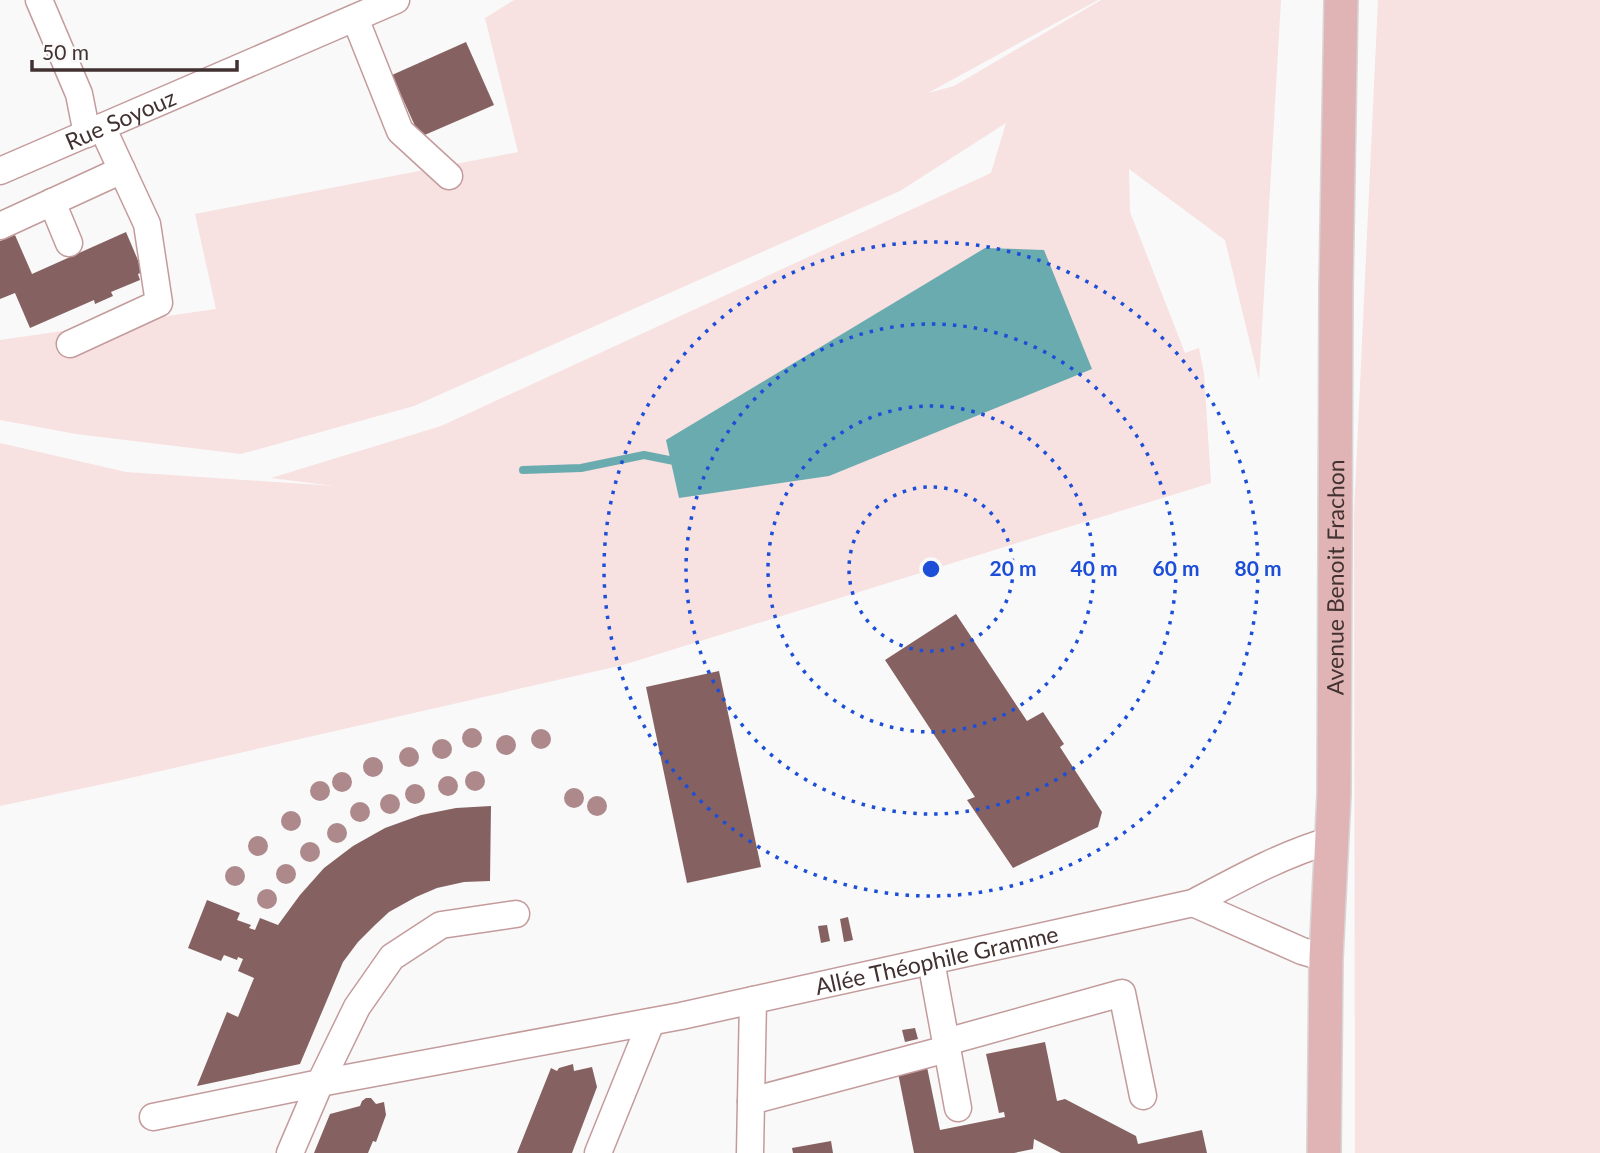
<svg xmlns="http://www.w3.org/2000/svg" width="1600" height="1153" font-family="Lato,sans-serif">
<rect width="100%" height="100%" fill="#f9f9f9"/>
<g fill="#f8e1e1">
<polygon points="514,0 1098,0 928,93 954,86 1101,0 1281,0 1259,380 1225,240 1129,169 1130,212 1185,353 1199,348 1204,373 1211,483 623,665 117,781 0,806 0,443 126,472 334,486 271,478 441,426 991,173 1006,123 900,191 414,406 241,454 76,434 0,420 0,340 216,309 195,214 518,152 485,18"/>
<polygon points="1378,0 1600,0 1600,1153 1355,1153 1354,514"/>
</g>
<polygon fill="#6aabaf" points="985,248 1044,250 1092,369 829,476 679,498 666,440"/>
<g fill="none" stroke-linecap="round" stroke-linejoin="round">
<polyline stroke="#6aabaf" stroke-width="8" points="523,470 581,468 644,455 679,462"/>
</g>
<g fill="#866161">
<polygon points="466,42 494,105 420,137 392,75"/>
<polygon points="126,232 143,272 138,274 140,280 111,292 113,296 95,304 94,300 30,328 15,293 0,299 0,241 15,235 32,274"/>
<polygon points="956,614 1027,721 1043,712 1064,744 1060,747 1102,812 1098,827 1013,868 967,800 975,797 885,660"/>
<polygon points="719,671 761,867 687,883 646,687"/>
<polygon points="491,806 490,881 464,882 437,888 416,897 389,912 375,925 358,942 343,962 300,1064 197,1086 227,1012 238,1017 254,978 238,971 243,959 238,957 237,960 224,955 221,961 188,948 207,900 240,913 237,920 251,925 249,928 255,930 260,918 278,925 300,895 324,868 353,846 385,828 421,815 456,808"/>
<polygon points="848,917 853,940 844,942 840,919"/>
<polygon points="827,925 830,941 821,943 818,926"/>
<polygon points="915,1028 918,1039 905,1042 902,1030"/>
<polygon points="1045,1042 1057,1101 1065,1099 1136,1136 1138,1144 1202,1130 1207,1153 1061,1153 1034,1139 1033,1149 1014,1153 914,1153 898,1073 927,1067 940,1130 1005,1117 1004,1112 999,1113 986,1054"/>
<polygon points="573,1064 574,1071 592,1067 597,1087 572,1153 517,1153 551,1068 557,1071 559,1068"/>
<polygon points="366,1098 371,1098 376,1104 384,1102 386,1115 376,1142 373,1141 368,1153 314,1153 330,1114 360,1106 362,1101"/>
<polygon points="831,1141 833,1153 793,1153 792,1148"/>
</g>
<g fill="none" stroke-linecap="round" stroke-linejoin="round">
<defs>
<g id="minor">
<polyline points="39,0 79,94 87,134"/>
<polyline points="355,18 400,131 449,176"/>
<path id="s1" d="M0,171L396,0"/>
<polyline points="52,202 69,243"/>
<polyline points="0,226 122,170"/>
<polyline points="70,344 159,303 147,224 102,127"/>
<path d="M1326,958L1302,951L1193,903C1238,879 1283,854 1332,840"/>
<polyline points="931,961 958,1108"/>
<polyline points="946,1042 1122,993 1143,1096"/>
<polyline points="751,1101 753,1000"/>
<polyline points="153,1117 320,1083 357,1007 392,957 441,925 516,914"/>
<path id="s2" d="M290,1153L320,1083L681,1016L1193,903"/>
<polyline points="598,1153 651,1022"/>
<polyline points="750,1153 751,1101 947,1049"/>
</g>
<g id="major">
<path id="s3" d="M1324,1153L1326,958L1334,794L1336,288L1341,0"/>
</g>
</defs>
<use href="#minor" stroke="#c49b9c" stroke-width="29"/>
<use href="#major" stroke="#d9d6d6" stroke-width="36"/>
<use href="#minor" stroke="#fff" stroke-width="26"/>
<use href="#major" stroke="#e0b3b5" stroke-width="33"/>
</g>
<g fill="#ae898c">
<circle cx="472" cy="738" r="10"/>
<circle cx="541" cy="739" r="10"/>
<circle cx="506" cy="745" r="10"/>
<circle cx="442" cy="749" r="10"/>
<circle cx="409" cy="757" r="10"/>
<circle cx="373" cy="767" r="10"/>
<circle cx="475" cy="781" r="10"/>
<circle cx="342" cy="782" r="10"/>
<circle cx="448" cy="786" r="10"/>
<circle cx="320" cy="791" r="10"/>
<circle cx="415" cy="794" r="10"/>
<circle cx="574" cy="798" r="10"/>
<circle cx="390" cy="804" r="10"/>
<circle cx="597" cy="806" r="10"/>
<circle cx="360" cy="812" r="10"/>
<circle cx="291" cy="821" r="10"/>
<circle cx="337" cy="833" r="10"/>
<circle cx="258" cy="846" r="10"/>
<circle cx="310" cy="852" r="10"/>
<circle cx="286" cy="874" r="10"/>
<circle cx="235" cy="876" r="10"/>
<circle cx="267" cy="899" r="10"/>
</g>
<g fill="none" stroke="#1d4ed8" stroke-width="3.5" stroke-dasharray="3.5 7">
<circle cx="931" cy="569" r="82"/>
<circle cx="931" cy="569" r="163"/>
<circle cx="931" cy="569" r="245"/>
<circle cx="931" cy="569" r="327"/>
</g>
<g text-anchor="middle" dominant-baseline="central" stroke-width="7" stroke-linejoin="round" paint-order="stroke">
<g font-size="23" fill="#423131" stroke="#f9f9f9">
<text stroke="none"><textPath href="#s1" startOffset="131">Rue Soyouz</textPath></text>
<text stroke="none"><textPath href="#s3" startOffset="576">Avenue Benoit Frachon</textPath></text>
<text stroke="none"><textPath href="#s2" startOffset="705">Allée Théophile Gramme</textPath></text>
</g>
</g>
<circle cx="931" cy="569" r="10" fill="#1d4ed8" stroke="#f9f9f9" stroke-width="3.5"/>
<g font-size="21" text-anchor="middle" font-weight="bold" fill="#1d4ed8" stroke="#f9f9f9" stroke-width="7" stroke-linejoin="round" paint-order="stroke">
<text x="1013" y="576">20 m</text>
<text x="1094" y="576">40 m</text>
<text x="1176" y="576">60 m</text>
<text x="1258" y="576">80 m</text>
</g>
<path d="M32 60v10h205v-10" fill="none" stroke="#423131" stroke-width="3.5"/>
<text x="42" y="60" font-size="21" fill="#423131" stroke="#f9f9f9" stroke-width="5" paint-order="stroke">50 m</text>
</svg>
